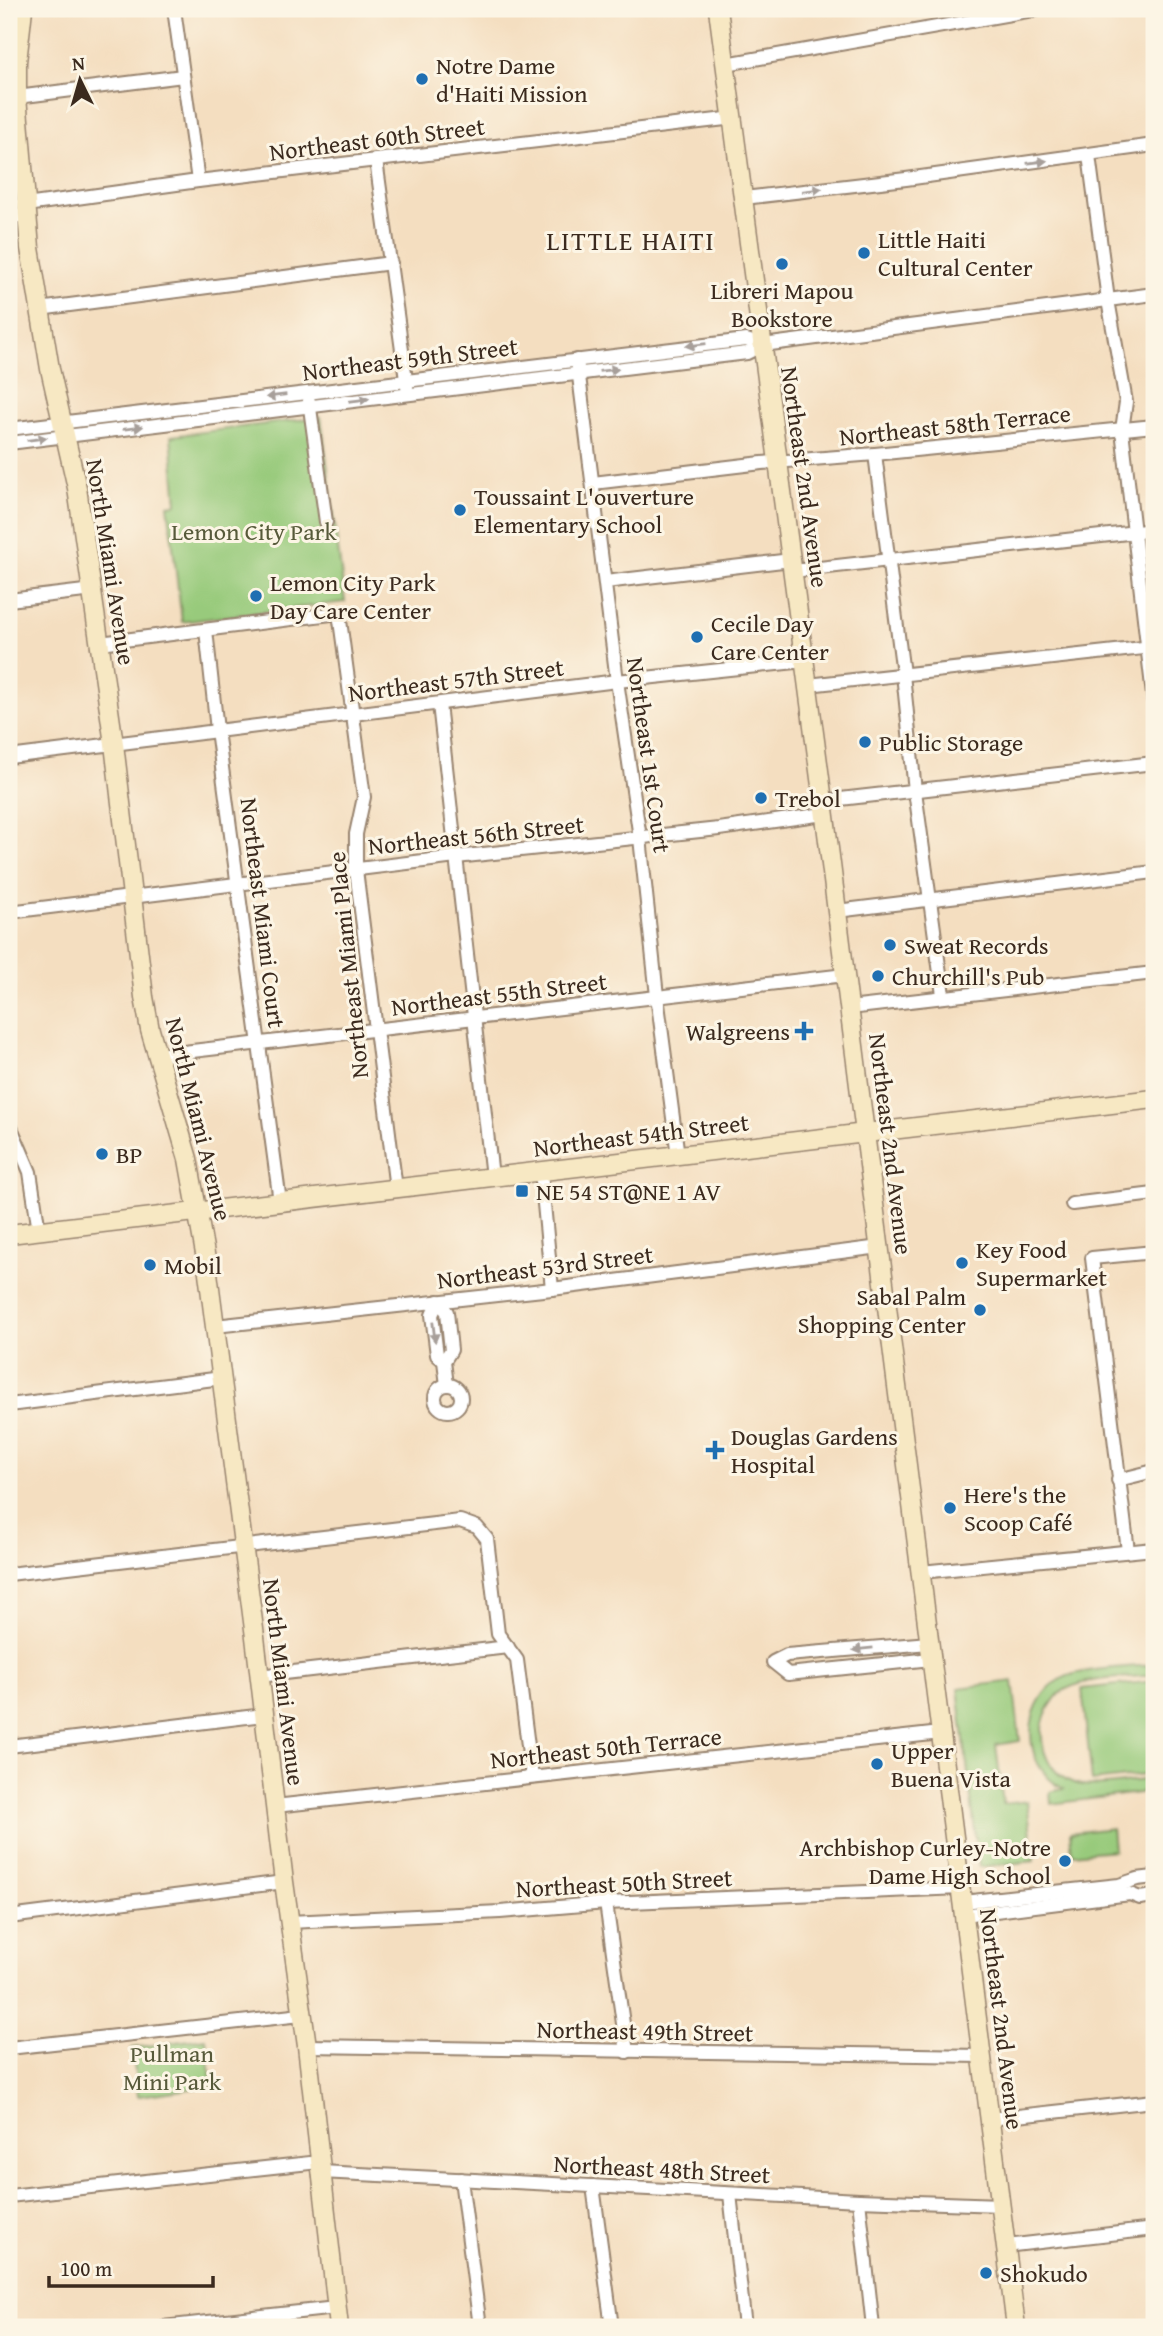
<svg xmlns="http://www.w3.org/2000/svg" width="1163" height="2336" font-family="'Gentium Book Plus',serif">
<rect width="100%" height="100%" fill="#fcf5e5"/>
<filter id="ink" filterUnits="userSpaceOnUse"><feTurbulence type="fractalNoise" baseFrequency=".0143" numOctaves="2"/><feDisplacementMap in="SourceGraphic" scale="14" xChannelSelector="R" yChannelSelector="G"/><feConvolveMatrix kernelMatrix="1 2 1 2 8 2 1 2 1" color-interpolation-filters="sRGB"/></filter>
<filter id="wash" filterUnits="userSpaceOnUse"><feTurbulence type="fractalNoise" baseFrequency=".00686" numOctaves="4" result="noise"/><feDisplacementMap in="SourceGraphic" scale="28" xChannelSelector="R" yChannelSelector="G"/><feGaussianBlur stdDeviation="1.57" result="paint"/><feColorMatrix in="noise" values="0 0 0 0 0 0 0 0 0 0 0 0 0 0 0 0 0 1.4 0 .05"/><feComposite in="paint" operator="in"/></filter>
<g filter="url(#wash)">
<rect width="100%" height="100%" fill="#f4dec0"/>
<g fill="#98ca7b" stroke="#6a7a4c" stroke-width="2">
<polygon points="321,417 345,602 182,622 168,505 177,504 171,436"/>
<path d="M1154,1665V1675C1128,1678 1081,1677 1060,1693C1056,1696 1053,1702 1050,1706C1033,1732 1043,1772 1074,1783C1094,1790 1133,1781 1154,1778V1791L1051,1804L1050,1792L1063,1789C1058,1785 1050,1781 1046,1775C1022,1748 1027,1700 1059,1680C1078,1668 1130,1667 1154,1665Z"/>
<polygon points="1013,1681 1020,1741 996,1745 1003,1804 1027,1801 1034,1861 979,1867 958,1688"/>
<polygon points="1154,1681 1154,1774 1092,1781 1082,1689"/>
<polygon points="1112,1828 1114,1850 1072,1854 1070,1833"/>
<polygon points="206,2038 212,2086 138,2096 132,2048"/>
</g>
</g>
<g filter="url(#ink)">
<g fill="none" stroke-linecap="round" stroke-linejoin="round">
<defs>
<g id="minor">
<polyline points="174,9 198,181"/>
<polyline points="726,64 1039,9"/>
<polyline points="9,98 183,76"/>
<polyline points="1089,155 1108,300 1126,402 1122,430 1154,704"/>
<polyline points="376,160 407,387"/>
<polyline points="744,198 906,179 1154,145"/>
<polyline points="26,205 198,181 734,118"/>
<polyline points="9,217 27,215"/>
<polyline points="39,309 391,263"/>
<polyline points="577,360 617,681 640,838 657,996 678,1156"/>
<polyline points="309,401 326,522"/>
<polyline points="9,429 746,340 763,345"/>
<polyline points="9,443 747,353 763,345 1154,294"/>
<polyline points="875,454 903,674 915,791 943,995"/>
<polyline points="593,483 762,463 875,454 1154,426"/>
<polyline points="793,571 1154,530"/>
<polyline points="605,582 791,560"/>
<polyline points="9,600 93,590"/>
<polyline points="206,630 217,730 280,1202"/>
<polyline points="100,643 339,613 364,797 356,834 356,870 396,1189"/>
<polyline points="808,685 1152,647"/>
<polyline points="439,704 492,1177"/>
<polyline points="9,757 617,681 805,661"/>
<polyline points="823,801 1154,763"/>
<polyline points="837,911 1154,872"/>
<polyline points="9,912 456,857 719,829 824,814"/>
<polyline points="849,1008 1154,973"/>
<polyline points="158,1055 845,975"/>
<polyline points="9,1123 30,1172 39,1231"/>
<polyline points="541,1172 552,1289"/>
<polyline points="1072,1204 1154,1194"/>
<polyline points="215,1326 552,1289 880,1247"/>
<polyline points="444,1361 437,1355 432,1315 438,1301 447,1312 451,1350 444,1361 447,1385"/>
<circle cx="448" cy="1398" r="13"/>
<polyline points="9,1405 222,1378"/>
<polyline points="1118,1480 1154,1471"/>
<polyline points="1128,1551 1092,1258 1154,1252"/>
<polyline points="921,1572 1154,1549"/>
<polyline points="9,1574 460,1521 477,1527 487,1539 498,1634 517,1660 532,1777"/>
<polyline points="929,1643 787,1655 773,1662 788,1674 931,1659"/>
<polyline points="259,1676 508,1647"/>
<polyline points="9,1746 264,1715"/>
<polyline points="275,1806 941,1733"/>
<polyline points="963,1902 1119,1885 1137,1879 1154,1877"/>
<polyline points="606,1903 627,2052"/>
<polyline points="964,1915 1130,1894 1140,1898 1154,1896"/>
<polyline points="9,1917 284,1882"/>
<polyline points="289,1922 500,1912 606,1903 961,1888"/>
<polyline points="307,2046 982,2056"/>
<polyline points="9,2048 301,2015"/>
<polyline points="990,2119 1154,2101"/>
<polyline points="321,2172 859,2200 1001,2205"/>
<polyline points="461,2179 480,2327"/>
<polyline points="593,2186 612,2327"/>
<polyline points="730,2194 745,2327"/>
<polyline points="9,2196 319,2162"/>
<polyline points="859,2200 873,2327"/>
<polyline points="1006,2246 1154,2229"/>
<polyline points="163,2327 336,2308"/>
</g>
<g id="secondary">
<polyline points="23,9 17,62 17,97 30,248 50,369 77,488 114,744 144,997 150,1030 188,1159 207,1265 255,1637 284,1882 307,2046 339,2327"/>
<polyline points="718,9 823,801 1016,2327"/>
<polyline points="9,1234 1154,1099"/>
</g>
</defs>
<use href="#minor" stroke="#98846f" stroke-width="16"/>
<use href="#secondary" stroke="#98846f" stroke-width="21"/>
<use href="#minor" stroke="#fff" stroke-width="12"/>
<use href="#secondary" stroke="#f7e8c3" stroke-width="18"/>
</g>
<defs><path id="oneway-solid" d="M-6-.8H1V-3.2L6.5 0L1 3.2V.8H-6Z" transform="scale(1.75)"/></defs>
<g fill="#a79f9a">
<use href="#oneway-solid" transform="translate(1037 162) rotate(-8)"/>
<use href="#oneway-solid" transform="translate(812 190) rotate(-7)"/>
<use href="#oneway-solid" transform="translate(696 345) rotate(173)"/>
<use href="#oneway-solid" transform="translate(609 370) rotate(-7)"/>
<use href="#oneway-solid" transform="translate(276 396) rotate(173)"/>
<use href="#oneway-solid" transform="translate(359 400) rotate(-7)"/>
<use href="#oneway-solid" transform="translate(133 428) rotate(-7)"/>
<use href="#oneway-solid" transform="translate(37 439) rotate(-7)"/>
<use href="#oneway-solid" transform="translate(434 1332) rotate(83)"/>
<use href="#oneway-solid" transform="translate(863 1649) rotate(174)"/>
</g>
</g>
<g fill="#1f6fb2" stroke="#fcf5e5" stroke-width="2.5">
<circle cx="422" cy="79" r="7"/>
<circle cx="864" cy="253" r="7"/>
<circle cx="782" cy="264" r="7"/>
<circle cx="460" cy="510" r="7"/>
<circle cx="256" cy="596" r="7"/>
<circle cx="697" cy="637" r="7"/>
<circle cx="865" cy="742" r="7"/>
<circle cx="761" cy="798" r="7"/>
<circle cx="890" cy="945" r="7"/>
<circle cx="878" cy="976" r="7"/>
<path d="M800.5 1020.5h7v7h7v7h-7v7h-7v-7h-7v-7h7z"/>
<circle cx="102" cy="1154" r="7"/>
<rect x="515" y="1184" width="14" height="14" rx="3.5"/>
<circle cx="962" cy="1263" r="7"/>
<circle cx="150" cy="1265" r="7"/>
<circle cx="980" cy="1310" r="7"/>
<path d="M711.5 1439.5h7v7h7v7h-7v7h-7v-7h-7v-7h7z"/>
<circle cx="950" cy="1508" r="7"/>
<circle cx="877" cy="1764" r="7"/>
<circle cx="1065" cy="1861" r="7"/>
<circle cx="986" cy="2273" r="7"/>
</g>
<g text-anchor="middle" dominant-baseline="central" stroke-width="6" stroke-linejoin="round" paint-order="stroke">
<g font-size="24" fill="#3b2a1e" stroke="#fcf5e5" text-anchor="start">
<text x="436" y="65">Notre Dame<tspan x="436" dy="28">d'Haiti Mission</tspan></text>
<text x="878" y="239">Little Haiti<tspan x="878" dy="28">Cultural Center</tspan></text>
<text x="782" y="290" text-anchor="middle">Libreri Mapou<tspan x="782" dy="28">Bookstore</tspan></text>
<text x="474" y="496">Toussaint L'ouverture<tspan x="474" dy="28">Elementary School</tspan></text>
<text x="270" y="582">Lemon City Park<tspan x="270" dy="28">Day Care Center</tspan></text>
<text x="711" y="623">Cecile Day<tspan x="711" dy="28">Care Center</tspan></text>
<text x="879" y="742">Public Storage</text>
<text x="775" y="798">Trebol</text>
<text x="904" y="945">Sweat Records</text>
<text x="892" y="976">Churchill's Pub</text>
<text x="790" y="1031" text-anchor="end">Walgreens</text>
<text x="116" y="1154">BP</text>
<text x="536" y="1191">NE 54 ST@NE 1 AV</text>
<text x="976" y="1249">Key Food<tspan x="976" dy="28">Supermarket</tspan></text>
<text x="164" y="1265">Mobil</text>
<text x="966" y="1296" text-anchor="end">Sabal Palm<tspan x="966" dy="28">Shopping Center</tspan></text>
<text x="731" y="1436">Douglas Gardens<tspan x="731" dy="28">Hospital</tspan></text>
<text x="964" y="1494">Here's the<tspan x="964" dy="28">Scoop Café</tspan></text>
<text x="891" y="1750">Upper<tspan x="891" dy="28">Buena Vista</tspan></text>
<text x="1051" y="1847" text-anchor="end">Archbishop Curley-Notre<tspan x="1051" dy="28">Dame High School</tspan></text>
<text x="1000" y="2273">Shokudo</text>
</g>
<g font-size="24" fill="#3b2a1e" stroke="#fcf5e5">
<text transform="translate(377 139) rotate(-7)">Northeast 60th Street</text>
<text transform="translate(410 359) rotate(-7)">Northeast 59th Street</text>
<text transform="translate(955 425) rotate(-6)">Northeast 58th Terrace</text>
<text transform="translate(805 477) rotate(82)">Northeast 2nd Avenue</text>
<text transform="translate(111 562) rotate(81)">North Miami Avenue</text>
<text transform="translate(456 680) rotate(-7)">Northeast 57th Street</text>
<text transform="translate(649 755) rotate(82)">Northeast 1st Court</text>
<text transform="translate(476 835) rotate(-6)">Northeast 56th Street</text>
<text transform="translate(263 913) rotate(83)">Northeast Miami Court</text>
<text transform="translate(348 965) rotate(-96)">Northeast Miami Place</text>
<text transform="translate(499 994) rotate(-7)">Northeast 55th Street</text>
<text transform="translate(199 1119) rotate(76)">North Miami Avenue</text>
<text transform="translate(641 1135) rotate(-7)">Northeast 54th Street</text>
<text transform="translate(891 1144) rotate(83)">Northeast 2nd Avenue</text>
<text transform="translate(545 1267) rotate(-7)">Northeast 53rd Street</text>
<text transform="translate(284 1682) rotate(83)">North Miami Avenue</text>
<text transform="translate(606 1748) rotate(-6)">Northeast 50th Terrace</text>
<text transform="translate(624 1883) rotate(-3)">Northeast 50th Street</text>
<text transform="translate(1002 2019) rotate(83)">Northeast 2nd Avenue</text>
<text transform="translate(645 2031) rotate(1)">Northeast 49th Street</text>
<text transform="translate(662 2169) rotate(3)">Northeast 48th Street</text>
</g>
<g font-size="24" fill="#575a3a" stroke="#fcf5e5">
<text x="254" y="531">Lemon City Park</text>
<text x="172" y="2053">Pullman<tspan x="172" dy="28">Mini Park</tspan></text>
</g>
<g font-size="26" letter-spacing="2" fill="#3b2a1e" stroke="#fcf5e5">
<text x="631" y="240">LITTLE HAITI</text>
</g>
</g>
<rect width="1163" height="2336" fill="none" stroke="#fcf5e5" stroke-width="35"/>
<g transform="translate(80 80) rotate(355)" stroke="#fcf5e5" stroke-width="5" paint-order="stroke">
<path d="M0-5L12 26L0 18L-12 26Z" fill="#3b2a1e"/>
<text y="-10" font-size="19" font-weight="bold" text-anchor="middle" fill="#3b2a1e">N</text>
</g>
<path d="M49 2276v10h164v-10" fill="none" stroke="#3b2a1e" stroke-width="3.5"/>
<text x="60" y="2276" font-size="21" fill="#3b2a1e" stroke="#fcf5e5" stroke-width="5" paint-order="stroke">100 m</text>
</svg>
